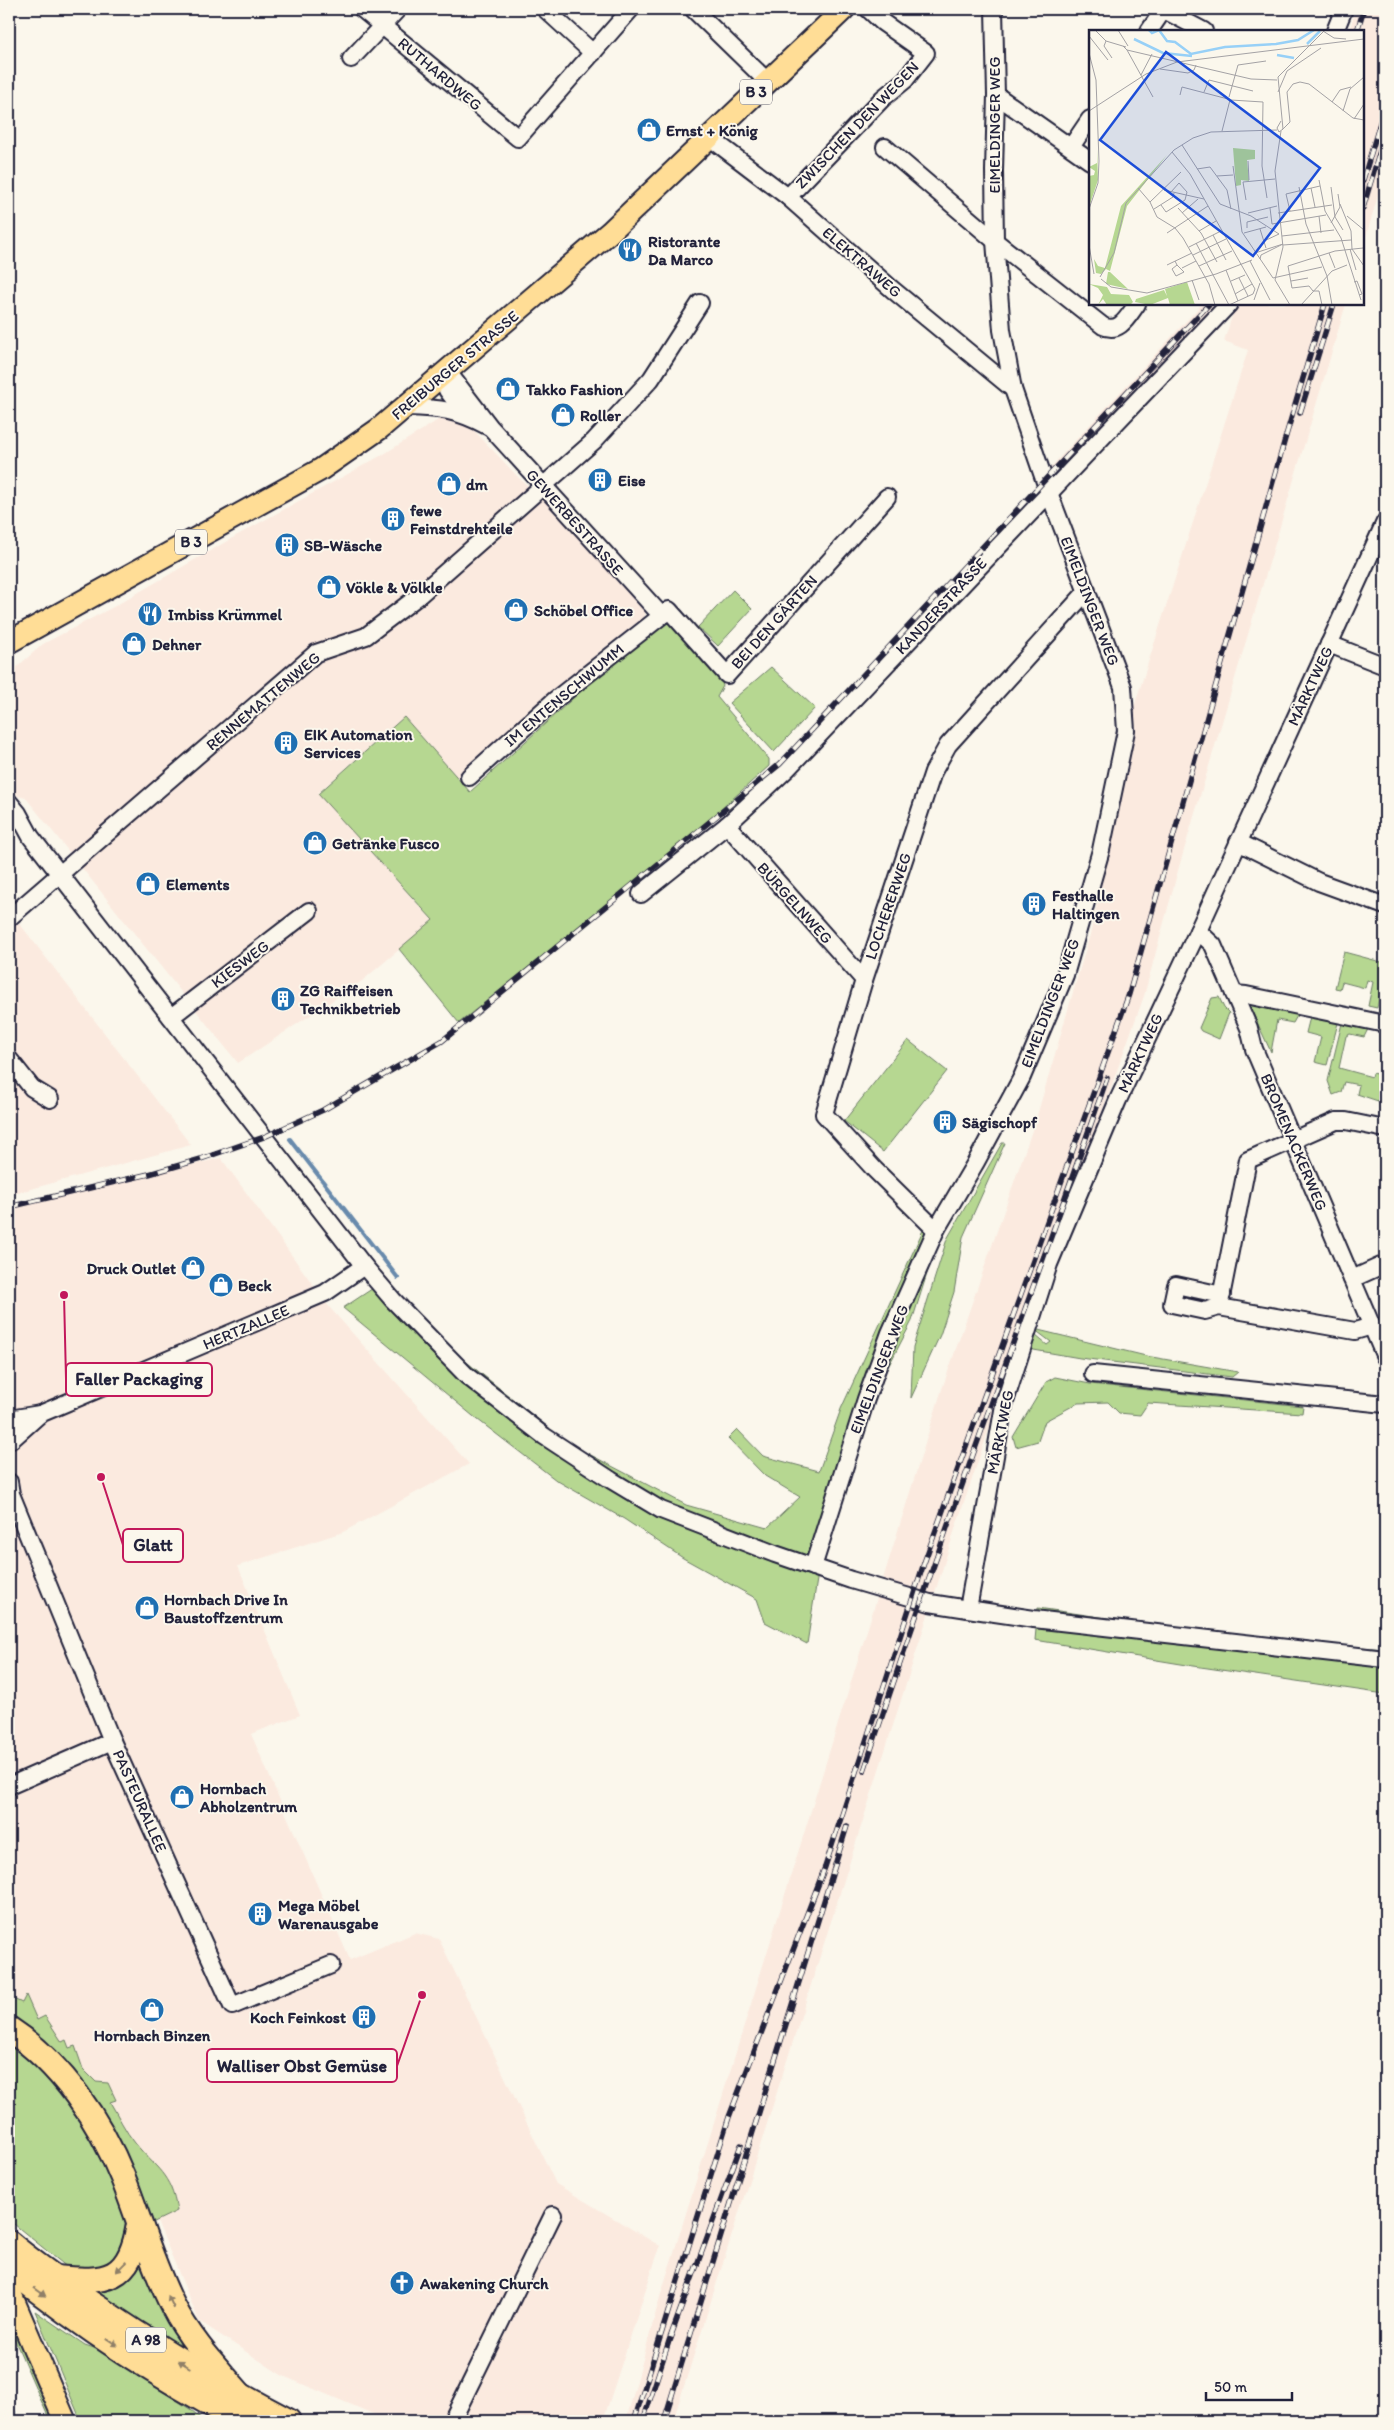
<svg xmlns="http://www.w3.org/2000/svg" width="1394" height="2430" font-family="Itim,sans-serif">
<rect width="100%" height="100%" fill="#fbf7ec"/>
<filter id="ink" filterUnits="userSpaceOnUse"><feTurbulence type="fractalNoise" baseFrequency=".02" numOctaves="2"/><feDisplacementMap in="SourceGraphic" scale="10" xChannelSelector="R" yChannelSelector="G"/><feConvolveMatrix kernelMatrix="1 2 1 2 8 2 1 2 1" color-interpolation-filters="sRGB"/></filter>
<g filter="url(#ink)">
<g fill="#fbeadf">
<polygon points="1356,9 1385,9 1385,171 1363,247 1363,31 1349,31"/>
<polygon points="1202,304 1346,304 1179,867 1144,996 1020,1338 956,1526 673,2421 626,2421 660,2297 942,1389 1036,1119 1091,931 1136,731 1134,707 1248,350 1224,341 1235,307 1053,480 1049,469"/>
<polygon points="438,420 465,421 519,478 550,505 645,607 645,617 603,649 457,777 404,717 318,793 433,921 362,981 238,1063 26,798 18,796 9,786 9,674 43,644 115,606 241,533 384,454"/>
<polygon points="9,913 23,928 191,1145 9,1195"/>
<polygon points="221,1158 330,1308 469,1464 343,1532 238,1566 300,1715 251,1734 350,1960 415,1933 439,1939 556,2184 660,2246 603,2421 390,2421 283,2376 199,2321 121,2135 9,2011 9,1207"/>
</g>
<g fill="#b6d791" stroke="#6c7c66">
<polygon points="733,590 752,609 718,646 698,627"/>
<polygon points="669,619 721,680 723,686 717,697 769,759 769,766 690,837 459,1023 399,949 433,920 318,794 404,717 470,792 637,640"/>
<polygon points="771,667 815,708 774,752 729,703"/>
<polygon points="1344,952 1385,963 1385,990 1381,989 1377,1008 1368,1006 1373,982 1367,980 1365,988 1342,982 1340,989 1335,988"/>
<polygon points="1219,997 1224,1008 1229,1013 1219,1039 1201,1031 1199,1028 1212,998"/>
<polygon points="1254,1001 1298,1014 1293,1023 1277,1020 1271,1052 1249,1005"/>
<polygon points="1310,1017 1339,1019 1327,1065 1315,1062 1321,1037 1306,1033"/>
<polygon points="1343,1019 1369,1027 1364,1037 1350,1034 1346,1036 1339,1068 1372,1077 1373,1073 1385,1076 1381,1102 1357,1094 1359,1085 1344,1082 1341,1092 1333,1095 1328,1081"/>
<polygon points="908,1040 947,1071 883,1152 844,1121"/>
<polygon points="1002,1143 1005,1143 963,1237 954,1292 940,1335 911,1398 913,1347 947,1239"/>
<polygon points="924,1228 937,1242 912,1321 862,1417 830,1495 807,1644 765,1622 757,1599 683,1558 624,1519 556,1480 473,1416 343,1308 384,1281 463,1359 566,1442 686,1505 767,1528 800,1497 765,1476 728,1438 737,1429 763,1456 819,1471 841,1409"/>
<polygon points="1034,1329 1146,1356 1238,1372 1232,1377 1080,1358 1028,1349 1030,1331 1047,1345 1051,1342"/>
<polygon points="1055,1377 1090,1384 1303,1406 1302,1413 1148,1403 1140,1415 1119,1413 1108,1402 1078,1403 1045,1421 1038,1441 1016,1447 1013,1437 1046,1382"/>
<polygon points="1038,1608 1239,1637 1385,1649 1385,1694 1187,1665 1035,1640"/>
<path d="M26,1995L37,2020L45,2016L62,2042L66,2040L69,2048L75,2046L83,2069L96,2082L108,2083L116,2100L110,2102C118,2115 125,2131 135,2143C156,2169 171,2173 177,2211L148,2225L132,2180L9,2018V1997L22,2003Z"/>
<polygon points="9,2035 64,2089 125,2198 131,2243 108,2271 68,2268 9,2220"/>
<polygon points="139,2250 198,2359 87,2287"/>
<polygon points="9,2310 55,2421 50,2421 9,2327"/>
<polygon points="35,2311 85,2345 97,2349 190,2409 204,2421 81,2421"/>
</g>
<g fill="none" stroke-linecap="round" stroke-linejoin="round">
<g stroke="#688aac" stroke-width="4">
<polyline points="290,1139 398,1278"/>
<polyline points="9,2399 17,2421"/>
</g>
<defs>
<g id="minor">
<polyline points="362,9 518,138 631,9"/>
<polyline points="545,9 593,53"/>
<polyline points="693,9 767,81"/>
<polyline points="1164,10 1204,31"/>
<polyline points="1149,31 1164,9"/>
<polyline points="1335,31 1344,9"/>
<polyline points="351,59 398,9"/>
<polyline points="996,95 1090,161"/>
<polyline points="709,137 788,197 893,290 1013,389"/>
<path d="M885,147L995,241L1103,326C1120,334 1128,316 1137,304"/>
<polyline points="1071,147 1090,119"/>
<polyline points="788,197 883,98 905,80 926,53 882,22 868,9"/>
<polyline points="448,372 491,428 661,615"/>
<polyline points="448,372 447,390 465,414"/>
<path d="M407,407C439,408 458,410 487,426"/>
<polyline points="1329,644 1385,666"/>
<polyline points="469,777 556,699 669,610 727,675 887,497"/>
<polyline points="9,802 18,813 31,837 364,1266 393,1300 467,1376 544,1436 611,1480 661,1510 775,1554 851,1580 930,1603 968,1609 1034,1619 1385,1659"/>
<polyline points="727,825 864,980"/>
<polyline points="1238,842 1319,882 1385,906"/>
<polyline points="641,894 727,825 786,770 1229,304"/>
<polyline points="9,918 316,653 366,636 416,598 594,441 651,379 700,303"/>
<polyline points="1198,931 1213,945 1249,1028 1254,1049 1385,1357"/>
<polyline points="1234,994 1246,995 1385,1024"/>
<polyline points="171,1017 309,911"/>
<polyline points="9,1059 32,1088 50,1099"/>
<polyline points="936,1230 875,1170 824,1114 864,980 933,772 948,745 1087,591"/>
<polyline points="1352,1279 1385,1264"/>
<polyline points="1219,1307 1205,1311 1172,1304 1176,1285 1222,1295"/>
<polyline points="1372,1326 1355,1331 1219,1307 1248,1160 1336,1121 1346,1121 1385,1129"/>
<polyline points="1093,1374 1385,1404"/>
<polyline points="9,1419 40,1414"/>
<polyline points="11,1440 40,1414 325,1293 364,1266"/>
<polyline points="9,1482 11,1494 112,1741 232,2006 331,1965"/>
<polyline points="813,1567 866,1399 890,1333 936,1230 976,1162 1022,1077 1065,975 1101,850 1126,731 1123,687 1045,482 1013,389 1002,330 995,241 994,171 996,95 994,9"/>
<polyline points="968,1609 1004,1405 1049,1264 1118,1100 1198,931 1385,522"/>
<polyline points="9,1786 112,1741"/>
<polyline points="452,2421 553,2215"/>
</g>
<g id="major">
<polyline points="9,642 320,470 379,429 610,232 844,9"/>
<polyline points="9,2290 65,2421"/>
</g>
<g id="highway">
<path d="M9,2029C61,2063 100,2121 123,2178C140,2221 152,2265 173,2306C190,2340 217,2368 242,2397"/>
<path d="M9,2243C36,2266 66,2286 95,2306C157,2348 221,2386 288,2421"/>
<path d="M9,2268C81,2326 160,2378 242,2421"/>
<path d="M56,2278C107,2283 130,2281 139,2224"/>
</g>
</defs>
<use href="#minor" stroke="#22223b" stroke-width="20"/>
<use href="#major" stroke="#22223b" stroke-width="25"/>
<use href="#highway" stroke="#22223b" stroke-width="28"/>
<use href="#minor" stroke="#fbf7ec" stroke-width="16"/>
<use href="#major" stroke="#ffdd96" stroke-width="21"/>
<use href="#highway" stroke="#ffdd96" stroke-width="24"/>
<defs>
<g id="rail">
<polyline points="1357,31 1364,9"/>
<polyline points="1363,180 1385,106"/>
<polyline points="1363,208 1385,134"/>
<polyline points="1300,413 1334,304"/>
<polyline points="9,1207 149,1174 201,1159 264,1137 323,1110 442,1041 780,764 1209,304"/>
<path d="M864,1771C940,1538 1027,1309 1107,1078"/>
<polyline points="634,2421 729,2117 825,1867 924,1563 1129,994 1285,439 1325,304"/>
<polyline points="643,2421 669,2341 741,2145"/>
<polyline points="664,2421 847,1826"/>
</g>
</defs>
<use href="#rail" stroke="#22223b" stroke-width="5.5"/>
<use href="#rail" stroke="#fbf7ec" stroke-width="4" stroke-dasharray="11" stroke-linecap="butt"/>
</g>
<defs><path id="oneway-solid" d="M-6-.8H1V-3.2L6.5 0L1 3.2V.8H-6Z" transform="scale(1.25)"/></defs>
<g fill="#908068">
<use href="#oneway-solid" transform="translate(121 2267) rotate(135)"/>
<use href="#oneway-solid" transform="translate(40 2292) rotate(36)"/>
<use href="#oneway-solid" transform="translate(171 2302) rotate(-115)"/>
<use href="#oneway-solid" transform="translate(112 2342) rotate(34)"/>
<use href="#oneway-solid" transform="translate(184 2364) rotate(-148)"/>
</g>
</g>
<defs>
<symbol id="shop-disc" viewBox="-11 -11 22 22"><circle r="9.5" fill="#1f6fb2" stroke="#fbf7ec"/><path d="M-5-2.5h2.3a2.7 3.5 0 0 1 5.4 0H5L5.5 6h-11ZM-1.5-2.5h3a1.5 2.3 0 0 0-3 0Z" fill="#fff"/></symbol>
<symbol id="restaurant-disc" viewBox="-11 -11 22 22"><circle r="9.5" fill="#1f6fb2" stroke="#fbf7ec"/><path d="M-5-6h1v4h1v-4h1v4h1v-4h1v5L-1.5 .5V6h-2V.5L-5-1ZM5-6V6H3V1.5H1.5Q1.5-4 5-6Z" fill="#fff"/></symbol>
<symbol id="building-disc" viewBox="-11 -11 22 22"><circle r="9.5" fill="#1f6fb2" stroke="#fbf7ec"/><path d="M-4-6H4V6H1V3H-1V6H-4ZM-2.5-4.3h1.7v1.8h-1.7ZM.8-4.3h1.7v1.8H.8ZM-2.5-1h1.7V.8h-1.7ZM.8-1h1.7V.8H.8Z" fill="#fff"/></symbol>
<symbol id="church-disc" viewBox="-11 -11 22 22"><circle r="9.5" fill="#1f6fb2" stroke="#fbf7ec"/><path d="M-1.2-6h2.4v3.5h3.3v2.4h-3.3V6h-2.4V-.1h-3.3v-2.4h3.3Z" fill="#fff"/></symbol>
</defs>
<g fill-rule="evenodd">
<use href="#shop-disc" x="635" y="116" width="28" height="28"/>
<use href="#restaurant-disc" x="616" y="236" width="28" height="28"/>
<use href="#shop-disc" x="494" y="375" width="28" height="28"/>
<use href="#shop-disc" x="549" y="401" width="28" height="28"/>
<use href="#building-disc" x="586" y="466" width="28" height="28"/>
<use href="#shop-disc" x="435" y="470" width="28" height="28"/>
<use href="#building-disc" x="379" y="505" width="28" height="28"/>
<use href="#building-disc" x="273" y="531" width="28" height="28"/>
<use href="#shop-disc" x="315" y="573" width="28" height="28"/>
<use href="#shop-disc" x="502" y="596" width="28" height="28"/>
<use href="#restaurant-disc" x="136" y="600" width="28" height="28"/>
<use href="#shop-disc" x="120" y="630" width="28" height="28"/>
<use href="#building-disc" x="272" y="729" width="28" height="28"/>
<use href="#shop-disc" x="301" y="829" width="28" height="28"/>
<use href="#shop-disc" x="134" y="870" width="28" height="28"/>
<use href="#building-disc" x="1020" y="890" width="28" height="28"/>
<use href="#building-disc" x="269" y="985" width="28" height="28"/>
<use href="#building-disc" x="931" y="1108" width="28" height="28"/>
<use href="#shop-disc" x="179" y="1254" width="28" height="28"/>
<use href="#shop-disc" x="207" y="1271" width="28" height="28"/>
<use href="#shop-disc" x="133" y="1594" width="28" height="28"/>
<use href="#shop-disc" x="168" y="1783" width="28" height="28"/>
<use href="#building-disc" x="246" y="1900" width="28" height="28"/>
<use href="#shop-disc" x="138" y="1996" width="28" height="28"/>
<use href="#building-disc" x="350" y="2003" width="28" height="28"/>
<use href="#church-disc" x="388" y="2269" width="28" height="28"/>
</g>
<g text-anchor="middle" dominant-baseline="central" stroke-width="4" stroke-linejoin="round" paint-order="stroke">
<g fill="#fbf7ec" stroke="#636270" stroke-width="1">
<rect x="740" y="79.5" width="32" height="25" rx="4"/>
<rect x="175" y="529.5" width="32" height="25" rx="4"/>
<rect x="126" y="2327.5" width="40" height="25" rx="4"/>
</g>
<g font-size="15" font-weight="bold" fill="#22223b">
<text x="756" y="92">B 3</text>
<text x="191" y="542">B 3</text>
<text x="146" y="2340">A 98</text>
</g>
<g font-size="16" fill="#22223b" stroke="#fbf7ec">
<text transform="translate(440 74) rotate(40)">RUTHARDWEG</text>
<text transform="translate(857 125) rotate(-46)">ZWISCHEN DEN WEGEN</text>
<text transform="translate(994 125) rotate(-90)">EIMELDINGER WEG</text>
<text transform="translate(862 262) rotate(41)">ELEKTRAWEG</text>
<text transform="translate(455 365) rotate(-40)">FREIBURGER STRASSE</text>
<text transform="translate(575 522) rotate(48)">GEWERBESTRASSE</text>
<text transform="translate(1090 601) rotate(69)">EIMELDINGER WEG</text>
<text transform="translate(941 606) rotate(-47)">KANDERSTRASSE</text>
<text transform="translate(774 622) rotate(-48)">BEI DEN GÄRTEN</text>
<text transform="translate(1310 686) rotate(-65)">MÄRKTWEG</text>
<text transform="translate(564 695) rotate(-40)">IM ENTENSCHWUMM</text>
<text transform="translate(263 701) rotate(-40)">RENNEMATTENWEG</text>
<text transform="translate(795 903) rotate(48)">BÜRGELNWEG</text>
<text transform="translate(888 906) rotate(-71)">LOCHERERWEG</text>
<text transform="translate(240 964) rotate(-37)">KIESWEG</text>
<text transform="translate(1050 1003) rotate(-69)">EIMELDINGER WEG</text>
<text transform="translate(1140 1053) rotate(-65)">MÄRKTWEG</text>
<text transform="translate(1294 1142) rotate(67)">BROMENACKERWEG</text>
<text transform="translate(246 1327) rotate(-23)">HERTZALLEE</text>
<text transform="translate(879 1369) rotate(-69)">EIMELDINGER WEG</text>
<text transform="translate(1000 1432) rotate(-79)">MÄRKTWEG</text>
<text transform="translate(140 1801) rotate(66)">PASTEURALLEE</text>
</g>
<g font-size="16" font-weight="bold" fill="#22223b" stroke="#fbf7ec" text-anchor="start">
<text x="666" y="130">Ernst + König</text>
<text x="648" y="241">Ristorante<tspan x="648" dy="18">Da Marco</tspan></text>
<text x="526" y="389">Takko Fashion</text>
<text x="580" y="415">Roller</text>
<text x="618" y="480">Eise</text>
<text x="466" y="484">dm</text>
<text x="410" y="510">fewe<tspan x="410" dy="18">Feinstdrehteile</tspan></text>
<text x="304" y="545">SB-Wäsche</text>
<text x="346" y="587">Vökle &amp; Völkle</text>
<text x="534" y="610">Schöbel Office</text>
<text x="168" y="614">Imbiss Krümmel</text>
<text x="152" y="644">Dehner</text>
<text x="304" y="734">EIK Automation<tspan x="304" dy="18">Services</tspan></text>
<text x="332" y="843">Getränke Fusco</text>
<text x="166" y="884">Elements</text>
<text x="1052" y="895">Festhalle<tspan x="1052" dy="18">Haltingen</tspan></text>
<text x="300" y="990">ZG Raiffeisen<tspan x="300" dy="18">Technikbetrieb</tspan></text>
<text x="962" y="1122">Sägischopf</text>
<text x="176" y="1268" text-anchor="end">Druck Outlet</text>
<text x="238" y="1285">Beck</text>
<text x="164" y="1599">Hornbach Drive In<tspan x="164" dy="18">Baustoffzentrum</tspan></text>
<text x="200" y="1788">Hornbach<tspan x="200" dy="18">Abholzentrum</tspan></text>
<text x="278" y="1905">Mega Möbel<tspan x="278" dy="18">Warenausgabe</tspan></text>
<text x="346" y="2017" text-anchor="end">Koch Feinkost</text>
<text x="152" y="2035" text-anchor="middle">Hornbach Binzen</text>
<text x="420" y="2283">Awakening Church</text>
</g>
</g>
<g transform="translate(1089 30)">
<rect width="275" height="275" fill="#fbf7ec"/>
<path d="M144,118L166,120V129L158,130L160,151L152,150V155L147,156ZM8,119L9,150L0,177V146L5,145L6,141L0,137L8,133ZM78,125L38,176L21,241L17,239L12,244L7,243L5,229L9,236L16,238L32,176ZM19,242H21L39,259L17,254ZM98,252L106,275H81L79,268L61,275L46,272L47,269L75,260L78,266L76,259ZM0,254L18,257L22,264L40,265L44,272L41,275H18L14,269L9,275L14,265L9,258Z" fill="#b6d791"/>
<path fill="none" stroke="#97d0f7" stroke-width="2.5" d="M60,0L63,3L70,0L78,11L86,12L102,24L136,17L187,14L209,10L225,0M45,9L74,23L103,26M218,14L231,1M188,25L205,28"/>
<path fill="none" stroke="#a4a2a5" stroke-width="1" d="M6,0L17,11L37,17M29,0L39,16M234,1L245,8L257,9M0,6L19,30M17,11L15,16L23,28M34,16L38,20L162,49L188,50M38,20L64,67M0,23L7,50L10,131L9,153L0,179M71,39L99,43L105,40L107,35M52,45L63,24M115,62L120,50L164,61M189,62L198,41L232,18M91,65L93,57L139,69M140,67L149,35L177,31M142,70L174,72L173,136L178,168M243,72L251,60L262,57M0,81L57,44L88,32L275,9M254,81L261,59L275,47M265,89L275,74M192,91L188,98L190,102L194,99L189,47L236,0M193,100L201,92L198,62L204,54L211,52L220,54L264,88L275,90M133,101L141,70M192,101L186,141L194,217L186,250L201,275M93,115L131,174L162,186L190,204M83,122L101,144L166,259L164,264L140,275M159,131L160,150M144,136L153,202L184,248L233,237M108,139L121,137L138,160L142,179M128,146L144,145M230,150L236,181L252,208L272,270M210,157L217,194L238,246L243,275M242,157L246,187M49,158L61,172L68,187L86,198L94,208L120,254L126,275M222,158L226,177M75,160L115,169M157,170L154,152L186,149M61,172L92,142M251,174L262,201L263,219L275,236M72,175L77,182L96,170L98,162L90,153L82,162M89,178L112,203L128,232M181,178L183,194L237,185M65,179L84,167L85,163M201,181L197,164L231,156M93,183L109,169M159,183L188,176M189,183L243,175M230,186L232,203M258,186L275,200M246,187L254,200M242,193L251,177L249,164M158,198V192L179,187M171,199L177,218M110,201L127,191M78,203L119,176M155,203L177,197M124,205L137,230M193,206L245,200M175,211L190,204M107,213L140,275M0,215L5,244M194,215L262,210M100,217L132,201M261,219L267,240M166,223L194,214M240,223L246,238M104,225L137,209M171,229L172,225L194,214M86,231L88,235L83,239L87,246L95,242L88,235M161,231L181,270M78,235L103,223M110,236L143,221M93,238L107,231M137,240L149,271M11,247L25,223L37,173L85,120L104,108L122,102L188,100M150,248L159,266M12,249L22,257L58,263L127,244L163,230M103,250L110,270M142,251L156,245M202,251L219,248M265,252L268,251L273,264L270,265M146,264L163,254M165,270L171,253M212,275L243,241L258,235M233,275L230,261H224L220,256L203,258L199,236L246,221L274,218"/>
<path fill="#1d4ed8" fill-opacity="0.15" stroke="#1d4ed8" stroke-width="2.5" d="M77,22L231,138L164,226L11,110Z"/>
<rect width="275" height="275" fill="none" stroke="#22223b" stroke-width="2.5"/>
</g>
<path fill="none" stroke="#c2185b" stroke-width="2" d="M64 1295L66 1379M101 1477L123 1545M422 1995L397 2066"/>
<g fill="#c2185b" stroke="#fbf7ec" stroke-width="2">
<circle cx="64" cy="1295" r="5"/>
<circle cx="101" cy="1477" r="5"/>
<circle cx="422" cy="1995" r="5"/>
</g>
<g fill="#fbf7ec" stroke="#c2185b" stroke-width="2">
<rect x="66" y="1363" width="146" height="33" rx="5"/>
<rect x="123" y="1529" width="60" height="33" rx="5"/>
<rect x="207" y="2049" width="190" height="33" rx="5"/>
</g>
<g font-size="18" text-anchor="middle" font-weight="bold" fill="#22223b">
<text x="139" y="1385">Faller Packaging</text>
<text x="153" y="1551">Glatt</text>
<text x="302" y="2072">Walliser Obst Gemüse</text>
</g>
<rect width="1394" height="2430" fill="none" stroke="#fbf7ec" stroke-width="30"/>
<rect x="15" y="15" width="1364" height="2400" fill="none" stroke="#22223b" stroke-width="2" filter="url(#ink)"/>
<path d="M1206 2392v8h86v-8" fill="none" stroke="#22223b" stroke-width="2.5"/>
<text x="1214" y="2392" font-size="15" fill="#22223b" stroke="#fbf7ec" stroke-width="4" paint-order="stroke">50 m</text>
</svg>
